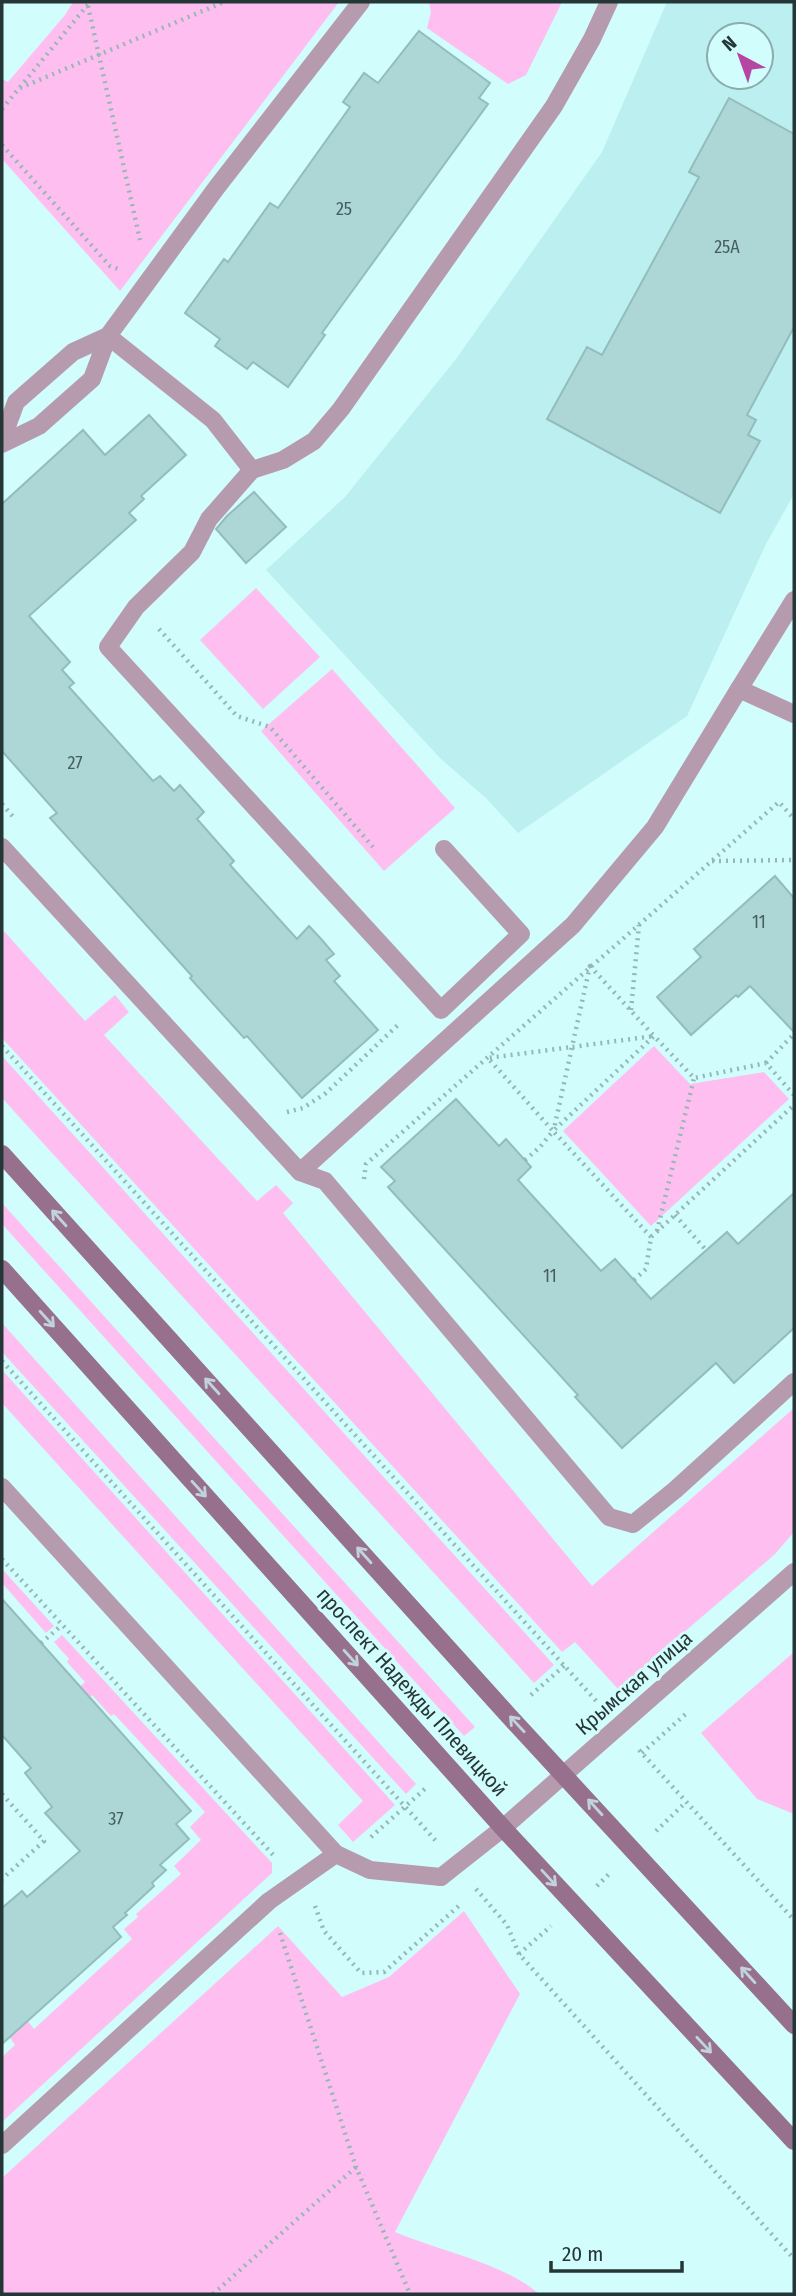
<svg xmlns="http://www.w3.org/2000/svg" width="796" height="2296" font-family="'Fira Sans Condensed',sans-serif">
<rect width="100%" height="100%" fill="#d1fdfc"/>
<path fill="#bcefef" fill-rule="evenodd" d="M667,2H794V494L766,544L687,716L518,833L487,799L441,759L266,570L345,497L456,359L541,239L602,152ZM719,35H761V77H719Z"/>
<g fill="#febff0">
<polygon points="73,2 339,2 120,291 2,159 2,79 8,82 65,15"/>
<polygon points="429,2 562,2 526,75 508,84 427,28 431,12"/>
<polygon points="256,588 320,657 263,709 200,640"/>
<polygon points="332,669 455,808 384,871 261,731"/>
<polygon points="2,929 85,1021 115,995 129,1012 104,1035 257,1201 276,1185 293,1203 283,1213 592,1586 794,1408 794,1532 775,1554 618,1689 575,1642 562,1652 2,1038"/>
<polygon points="654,1046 690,1084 764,1072 789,1099 651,1226 563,1131"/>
<polygon points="2,1056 554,1665 534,1683 2,1098"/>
<polygon points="2,1203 475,1727 464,1736 2,1224"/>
<polygon points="2,1323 416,1784 406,1794 2,1352"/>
<polygon points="2,1370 395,1805 353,1842 338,1825 363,1801 2,1403"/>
<polygon points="2,1569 54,1626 46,1633 2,1583"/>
<polygon points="62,1635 272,1863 272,1873 2,2122 2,2057 15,2045 8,2035 26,2019 34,2029 132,1939 124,1929 138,1917 136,1914 181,1874 174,1866 201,1840 190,1827 205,1812 114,1714 111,1716 92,1695 89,1699 74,1692 85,1682 67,1662 69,1659 54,1642"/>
<polygon points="794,1652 794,1814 757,1799 701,1733"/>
<path d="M464,1911L520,1994L395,2232C437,2250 506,2264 539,2294H2V2178L278,1926L342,1997L389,1977Z"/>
</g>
<g fill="#add7d7" stroke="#93bcbc" stroke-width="2">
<polygon points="419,31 490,83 479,98 488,104 345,301 322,333 325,335 288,387 253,362 247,369 215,346 220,339 185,313 224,259 228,262 270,203 278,208 350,107 343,102 364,73 378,83"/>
<polygon points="729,98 794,134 794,327 747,415 756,420 748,435 760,441 720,513 547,419 587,347 602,355 699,177 689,172"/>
<polygon points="149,415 186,455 141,496 144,499 129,513 136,520 29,616 70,662 62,670 74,683 69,687 153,781 160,776 174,791 180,785 204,812 197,819 234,861 230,865 297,939 309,926 322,940 334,954 326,960 340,976 334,981 378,1030 302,1098 247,1036 244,1038 190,978 192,976 50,818 57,813 2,751 2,504 83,430 105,455"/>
<polygon points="254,492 286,527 246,563 216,529 227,516"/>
<polygon points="775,876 794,898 794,1032 750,986 738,997 736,995 691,1035 657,997 701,957 694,949"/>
<polygon points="456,1099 499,1146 506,1139 531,1167 518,1180 601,1271 615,1259 651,1299 727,1232 738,1244 794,1193 794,1328 734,1383 716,1363 622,1448 575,1397 578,1395 388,1187 395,1181 381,1167"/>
<polygon points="2,1599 191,1811 176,1824 189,1839 160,1865 166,1870 152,1883 154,1886 125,1913 127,1915 113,1927 121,1937 2,2044 2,1908 22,1891 27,1897 80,1851 45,1813 52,1807 25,1773 31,1768 2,1735"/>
</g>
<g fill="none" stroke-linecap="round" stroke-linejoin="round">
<g stroke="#95b8b7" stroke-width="4.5" stroke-dasharray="2 5" stroke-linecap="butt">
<polyline points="88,6 140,240"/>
<polyline points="20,88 224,2"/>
<polyline points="2,109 90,2"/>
<polyline points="2,145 110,266 118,269"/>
<polyline points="159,629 237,716 270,727 373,847"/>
<polyline points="2,804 15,819"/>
<polyline points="712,861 794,860"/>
<polygon points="590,966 654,1036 572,1047"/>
<polyline points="631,1010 639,925"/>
<polyline points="2,1046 599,1704"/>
<polyline points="766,1063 794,1034"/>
<polyline points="287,1112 303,1108 326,1093 400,1023"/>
<polyline points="525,1160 540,1147 553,1131 488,1058 572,1047 554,1129"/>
<polyline points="364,1179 366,1164 779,802 794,819"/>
<polyline points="675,1215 706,1250"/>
<polyline points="657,1231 694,1078"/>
<polyline points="651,1237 553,1131 654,1036 694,1078 766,1063 794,1095"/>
<polyline points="634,1280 646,1269 651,1237 794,1105"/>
<polyline points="2,1361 437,1842"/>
<polyline points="2,1559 276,1858"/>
<polyline points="41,1643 62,1625"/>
<polyline points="531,1695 565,1665"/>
<polyline points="639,1750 794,1920"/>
<polyline points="642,1753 688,1712"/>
<polyline points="2,1794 44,1841 2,1879"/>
<polyline points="656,1831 686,1802"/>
<polyline points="371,1837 427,1787"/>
<polyline points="597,1886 611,1872"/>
<polyline points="476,1889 507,1925 519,1954 794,2259"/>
<polyline points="315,1906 324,1931 361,1973 384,1972 461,1904"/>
<polyline points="280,1933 356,2167 410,2294"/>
<polyline points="519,1954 551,1926"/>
<polyline points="213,2294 356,2167"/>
</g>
<g stroke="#b69baf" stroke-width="18">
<polyline points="2,440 16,402 73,352 108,336 217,187 361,2"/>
<polyline points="2,444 39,426 92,379 108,336 213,420 252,470"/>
<polyline points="739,689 794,600"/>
<polyline points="2,847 300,1172 573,925 655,827 739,689 794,714"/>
<polyline points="444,849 521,934 441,1010 108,647 136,607 192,552 209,519 252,470 283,460 314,441 341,409 554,106 592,39 609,2"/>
<polyline points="300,1172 325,1181 609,1517 633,1524 675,1490 794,1382"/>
<polyline points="2,1487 336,1854"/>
<polyline points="2,2145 269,1901 336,1854 370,1870 441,1877"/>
</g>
<polyline stroke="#b69baf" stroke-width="18" points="441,1877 503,1828"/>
<polyline stroke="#b69baf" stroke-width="18" points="503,1828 794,1572"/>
<g stroke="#97708e" stroke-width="18">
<polyline points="2,1154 508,1715 794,2025"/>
<polyline points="2,1269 503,1828 794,2141"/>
</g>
</g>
<defs><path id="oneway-shaft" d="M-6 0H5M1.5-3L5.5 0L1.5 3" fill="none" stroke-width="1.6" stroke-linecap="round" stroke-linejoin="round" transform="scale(1.75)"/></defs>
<g stroke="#c0d3db">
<use href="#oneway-shaft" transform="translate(59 1218) rotate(-132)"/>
<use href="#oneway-shaft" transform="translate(47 1319) rotate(48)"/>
<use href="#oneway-shaft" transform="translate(212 1386) rotate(-132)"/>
<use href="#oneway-shaft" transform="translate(199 1489) rotate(48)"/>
<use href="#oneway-shaft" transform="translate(364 1555) rotate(-132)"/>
<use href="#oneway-shaft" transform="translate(351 1658) rotate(48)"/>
<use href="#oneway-shaft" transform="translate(517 1724) rotate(-133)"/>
<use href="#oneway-shaft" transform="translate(595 1807) rotate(-132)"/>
<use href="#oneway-shaft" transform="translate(549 1878) rotate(47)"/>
<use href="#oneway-shaft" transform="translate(748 1975) rotate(-132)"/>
<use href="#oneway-shaft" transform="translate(704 2045) rotate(47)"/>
</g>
<g text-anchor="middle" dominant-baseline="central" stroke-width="6" stroke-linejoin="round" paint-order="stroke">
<g font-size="18" fill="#475e5e">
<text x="344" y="209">25</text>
<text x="727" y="247">25А</text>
<text x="75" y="763">27</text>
<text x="759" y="922">11</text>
<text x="550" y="1276">11</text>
<text x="116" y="1819">37</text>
</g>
<g font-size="21" fill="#253636" stroke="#d1fdfc">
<text transform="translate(634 1683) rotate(-41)">Крымская улица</text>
<text transform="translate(412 1692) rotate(48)">проспект Надежды Плевицкой</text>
</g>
</g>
<rect width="796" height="2296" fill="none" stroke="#253636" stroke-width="7"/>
<g transform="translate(740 56) rotate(319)"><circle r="33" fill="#d1fdfc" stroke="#8cadad" stroke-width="2"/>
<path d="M0-5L12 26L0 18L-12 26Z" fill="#b546a3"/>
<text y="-10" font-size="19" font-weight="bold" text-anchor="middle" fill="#253636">N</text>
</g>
<path d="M551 2261v10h131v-10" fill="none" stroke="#253636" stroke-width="3.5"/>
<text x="562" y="2261" font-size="21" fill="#253636" stroke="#d1fdfc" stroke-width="5" paint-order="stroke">20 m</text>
</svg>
